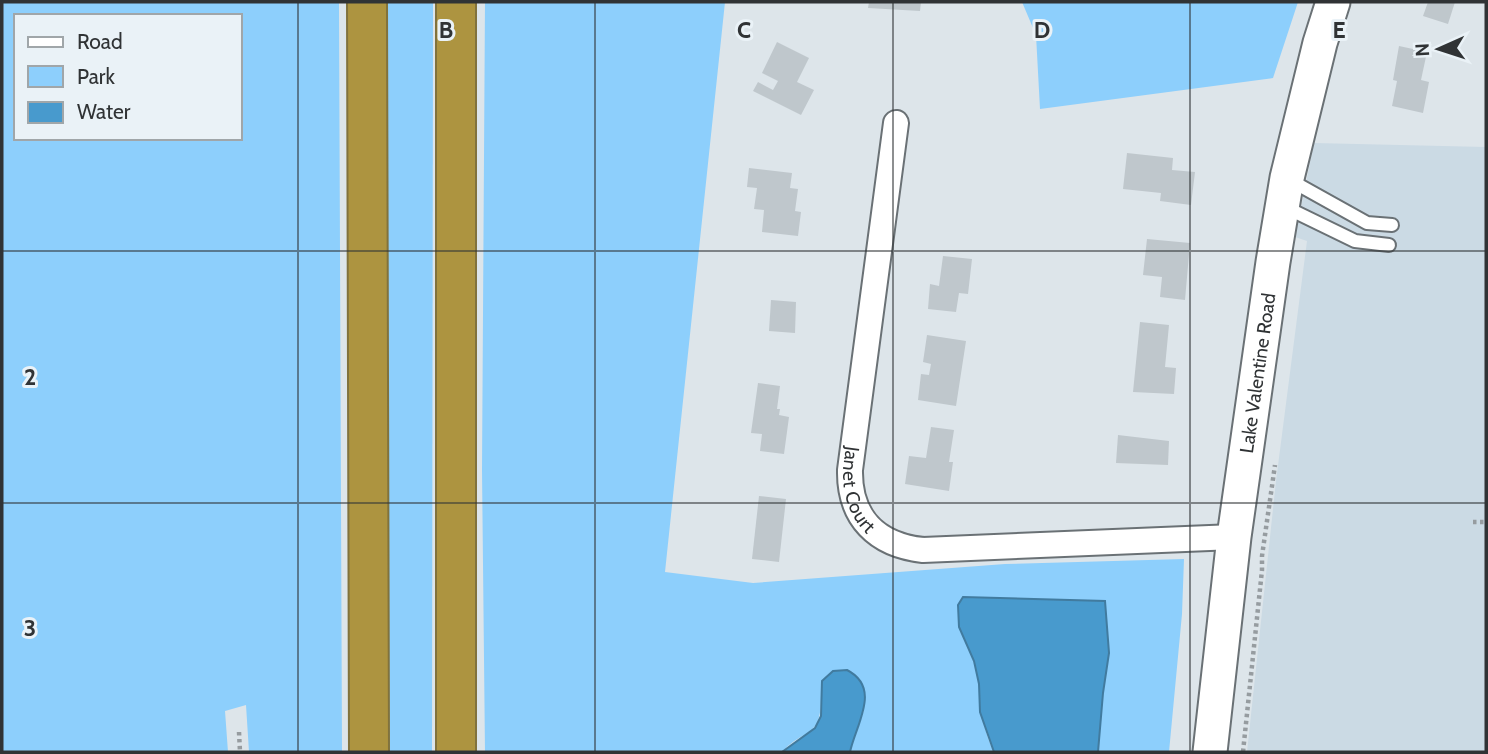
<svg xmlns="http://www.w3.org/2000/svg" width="1488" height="754" font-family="Cabin,sans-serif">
<rect width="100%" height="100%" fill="#dde5ea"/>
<polygon fill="#cbdae4" points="1314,143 1486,147 1486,752 1247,752 1276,481 1307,241 1295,237"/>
<g fill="#8dcffc" fill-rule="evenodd">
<path d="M2,2H339L342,752H249L246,705L225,711L228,752H2ZM16,16H240V138H16Z"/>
<polygon points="384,2 433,2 432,752 387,752"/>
<path d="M485,2H725L665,572L753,583L1005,564L1184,559L1182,614L1169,752H1098L1103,693L1109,653L959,627C967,645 976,663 979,683C983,711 981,725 994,752H850L864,710L821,698C821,739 804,728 782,752H485L482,470Z"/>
<polygon points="1022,2 1298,2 1273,78 1040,109 1036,35"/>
</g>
<g fill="#489acd" stroke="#417b9f" stroke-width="2">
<polygon points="963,597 1105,601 1109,653 1103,693 1098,752 994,752 980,712 979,684 974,661 959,627 958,605"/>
<path d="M847,670C882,688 856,724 850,752H782L815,728L821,716L822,681L833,671Z"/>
</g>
<g fill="#bfc7cc">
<polygon points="869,2 921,2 920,11 868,8"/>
<polygon points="1428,2 1455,2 1448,24 1423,16"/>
<polygon points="777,42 809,58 797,82 814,90 801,115 753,91 758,82 773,90 778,81 762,73"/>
<polygon points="1399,46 1427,52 1421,80 1429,82 1423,113 1392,106 1397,81 1393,80"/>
<polygon points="1127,153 1173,158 1172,170 1195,172 1191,205 1160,201 1161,193 1123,189"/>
<polygon points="749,168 792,173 790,188 798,189 795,211 801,212 798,236 762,232 764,210 754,209 757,188 747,187"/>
<polygon points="1147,239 1190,243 1185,300 1160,297 1162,277 1143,275"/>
<polygon points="943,256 972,259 968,294 959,293 956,312 928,309 930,284 939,286"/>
<polygon points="771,300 796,302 795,333 769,331"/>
<polygon points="1140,322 1169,325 1165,367 1176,368 1174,394 1133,392"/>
<polygon points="927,335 966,341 956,406 918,400 921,374 929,375 931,364 923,362"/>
<polygon points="758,383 780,386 777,409 780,409 779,415 789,417 784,454 760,451 762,434 751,433"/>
<polygon points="931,427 954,430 949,462 953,462 949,491 905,484 909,456 926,458"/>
<polygon points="1118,435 1169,441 1168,465 1116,463"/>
<polygon points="759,496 786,499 779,562 752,559"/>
</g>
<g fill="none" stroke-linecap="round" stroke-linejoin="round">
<defs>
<g id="lane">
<polyline points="1288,179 1367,223 1392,225"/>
<polyline points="1283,206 1355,241 1389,245"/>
</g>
<g id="street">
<path id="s1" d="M896,123L850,470C849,518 877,545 923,550L1234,537"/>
</g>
<g id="secondary">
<path id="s2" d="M1210,752L1234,537L1273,262L1287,178L1320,43L1333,2"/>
</g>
<g id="highway">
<polyline points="367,2 369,752"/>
<polyline points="456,2 456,752"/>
</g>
</defs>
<use href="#lane" stroke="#6a7175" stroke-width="16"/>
<use href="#street" stroke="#6a7175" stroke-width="28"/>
<use href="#secondary" stroke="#6a7175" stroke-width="37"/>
<use href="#highway" stroke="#81723c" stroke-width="42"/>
<g stroke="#969ca0" stroke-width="4.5" stroke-dasharray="3.5 3.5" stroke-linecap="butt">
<polyline points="1473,522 1486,522"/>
<polyline points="239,732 240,752"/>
<polyline points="1243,752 1262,570 1262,556 1275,465"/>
</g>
<use href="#lane" stroke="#fff" stroke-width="12"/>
<use href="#street" stroke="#fff" stroke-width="24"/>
<use href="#secondary" stroke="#fff" stroke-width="33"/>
<use href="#highway" stroke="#ad9440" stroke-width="38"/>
</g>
<path fill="none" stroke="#303335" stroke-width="2" stroke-opacity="0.55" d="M298,2V752M595,2V752M893,2V752M1190,2V752M2,251H1486M2,503H1486"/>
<g text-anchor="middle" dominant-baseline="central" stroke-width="6" stroke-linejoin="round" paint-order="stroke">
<g font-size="19" fill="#303335" stroke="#eaf2f7">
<text stroke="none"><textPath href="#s2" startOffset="382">Lake Valentine Road</textPath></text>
<text stroke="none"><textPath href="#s1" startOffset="371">Janet Court</textPath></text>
</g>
</g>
<g font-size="23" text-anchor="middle" font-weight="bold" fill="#303335" stroke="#eaf2f7" stroke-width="6" stroke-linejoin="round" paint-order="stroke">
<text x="446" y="38">B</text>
<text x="744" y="38">C</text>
<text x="1042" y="38">D</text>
<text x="1339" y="38">E</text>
<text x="30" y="385">2</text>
<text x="30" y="636">3</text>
</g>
<rect width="1488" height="754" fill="none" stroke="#303335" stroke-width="7"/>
<rect x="14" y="14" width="228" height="126" fill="#eaf2f7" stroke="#a0a6a9" stroke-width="2"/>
<rect x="28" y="37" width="35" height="10" fill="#ffffff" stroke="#a0a6a9" stroke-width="2"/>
<text x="77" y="49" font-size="21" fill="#303335">Road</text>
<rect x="28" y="66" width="35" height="21" fill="#8dcffc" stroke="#a0a6a9" stroke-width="2"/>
<text x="77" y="84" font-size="21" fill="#303335">Park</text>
<rect x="28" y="102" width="35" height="21" fill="#489acd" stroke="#a0a6a9" stroke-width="2"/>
<text x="77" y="119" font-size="21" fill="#303335">Water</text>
<g transform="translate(1439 49) rotate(267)" stroke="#eaf2f7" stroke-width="5" paint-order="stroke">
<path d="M0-5L12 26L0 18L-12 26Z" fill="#303335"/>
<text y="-10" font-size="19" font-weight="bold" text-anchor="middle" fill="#303335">N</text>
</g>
</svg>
